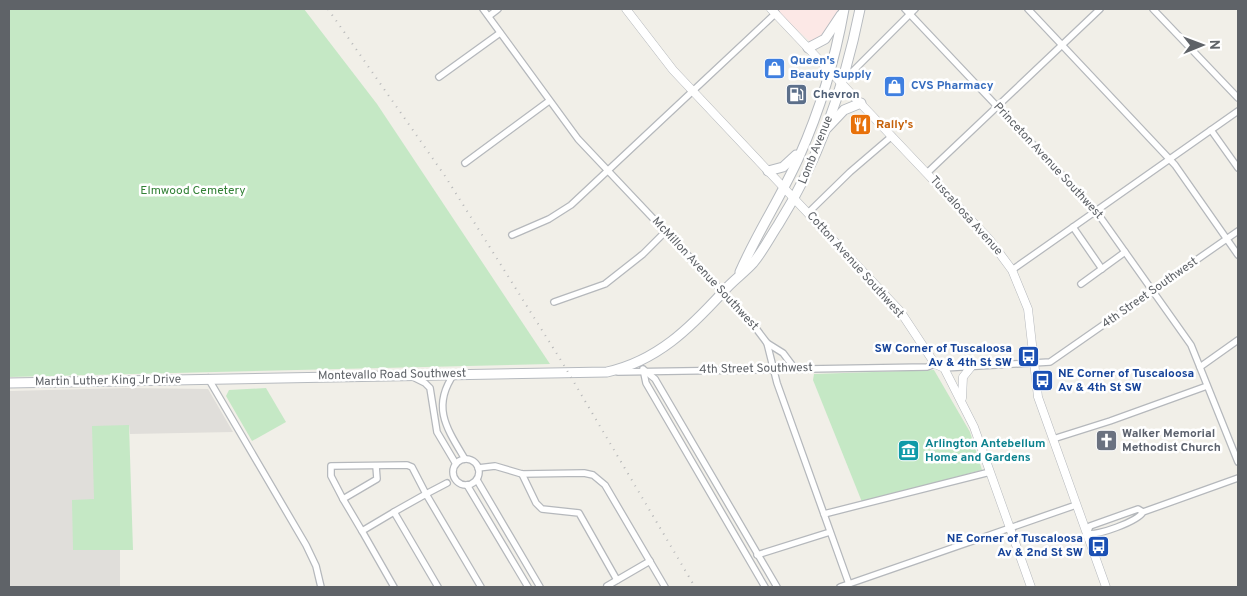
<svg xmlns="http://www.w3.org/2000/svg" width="1247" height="596" font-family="Overpass,sans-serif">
<rect width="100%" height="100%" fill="#f1efe8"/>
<polygon fill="#e0deda" points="129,388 208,389 233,432 130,434 129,425 94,499 73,550 120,550 120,587 9,587 9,391"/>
<polygon fill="#fce8e6" points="774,9 839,9 836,28 816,47"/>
<g fill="#c5e8c5">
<polygon points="9,9 304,9 377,104 550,364 9,377"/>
<polygon points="934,370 970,432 982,470 862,502 813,380 814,374"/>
<polygon points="266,388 286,422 252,441 226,396 229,390"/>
<polygon points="129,425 133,550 73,550 72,500 94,499 92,426"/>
</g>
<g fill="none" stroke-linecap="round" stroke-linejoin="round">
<defs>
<g id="minor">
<polyline points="483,9 578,139 752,323 767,343 777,383 849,584"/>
<polyline points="905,9 1096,211 1191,345 1238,462"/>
<polyline points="1028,9 1175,165 1238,255"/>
<polyline points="1153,9 1238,98"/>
<polyline points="489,16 498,9"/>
<polyline points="439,77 500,33"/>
<polyline points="844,80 915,9"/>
<polyline points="1211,130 1238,168"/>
<polyline points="465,163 549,101"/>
<polyline points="927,173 1100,9"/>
<polyline points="808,213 850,172 892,136"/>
<polyline points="1073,227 1102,269"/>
<polyline points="512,235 549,219 571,205 776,13"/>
<polyline points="1012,270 1238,111"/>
<polyline points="1081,284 1125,252"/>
<polyline points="554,302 605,284 643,254 666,231"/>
<polyline points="767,343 783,353 795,369"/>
<polyline points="1200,367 1238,340"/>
<polyline points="944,368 1050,362 1238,231"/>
<polyline points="643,369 646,383 765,587"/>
<polyline points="644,370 655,379 777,587"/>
<polyline points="618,372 927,367 935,364"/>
<path d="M454,374C431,407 447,429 465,459"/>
<polyline points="413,377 425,383 430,388 437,432 456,464"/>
<polyline points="208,378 306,545 316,566 321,587"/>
<polyline points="1053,439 1110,421 1207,386"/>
<circle cx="466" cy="472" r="13"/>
<polyline points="478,468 495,466 522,474 584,473 593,475 605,485 665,587"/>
<polyline points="522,474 536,503 542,509 579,513 617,580"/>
<polyline points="477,480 540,587"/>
<polyline points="467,485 528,587"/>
<polyline points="343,499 331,476 331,466 407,465 412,467 426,494 447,483"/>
<polyline points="394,512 426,494 481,587"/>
<path d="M1143,512L1138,509L1090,526L1087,533C1096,537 1138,521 1143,512L1238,478"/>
<polyline points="824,514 990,472"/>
<polyline points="362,531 343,499 377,479 376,466"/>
<polyline points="757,555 830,532"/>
<polyline points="607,586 650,561"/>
<polyline points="394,587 362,531 394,512 438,587"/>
<polyline points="840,587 1076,505"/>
</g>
<g id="tertiary">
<polyline points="626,9 673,70 900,311 935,364 944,368 974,427 1031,587"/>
<polyline points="771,9 989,239 1012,270 1028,309 1038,397 1106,587"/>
<polyline points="962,398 963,377 971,367"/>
</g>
<g id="secondary">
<polyline points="808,48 825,39 841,15"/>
<polyline points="827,128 844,110 861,103"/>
<polyline points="768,171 783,167 796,155"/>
<path d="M740,272C757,233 781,197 799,157C820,110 835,60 844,9"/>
<path d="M9,383L607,372C657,361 690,328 723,292C732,281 744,273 753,263C763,251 770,237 778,225C819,160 845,84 860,9"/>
</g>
</defs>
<use href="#minor" stroke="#b5b8bc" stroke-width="8"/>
<use href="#tertiary" stroke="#b5b8bc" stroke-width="9"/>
<use href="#secondary" stroke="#b6babf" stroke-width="11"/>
<use href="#minor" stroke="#fff" stroke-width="5.5"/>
<use href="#tertiary" stroke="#fff" stroke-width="8"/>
<use href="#secondary" stroke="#fff" stroke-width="9"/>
<polyline stroke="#b6b7b8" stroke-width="2" stroke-dasharray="1 6" stroke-linecap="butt" points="328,9 445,176 562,362 695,587"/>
</g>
<defs>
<symbol id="shop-square" viewBox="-11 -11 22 22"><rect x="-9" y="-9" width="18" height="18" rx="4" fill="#3f7fe0" stroke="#fff"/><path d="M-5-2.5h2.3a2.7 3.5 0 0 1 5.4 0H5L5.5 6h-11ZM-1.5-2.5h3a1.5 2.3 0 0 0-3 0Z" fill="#fff"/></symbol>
<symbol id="fuel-square" viewBox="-11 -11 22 22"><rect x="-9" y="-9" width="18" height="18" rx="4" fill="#5c6f8a" stroke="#fff"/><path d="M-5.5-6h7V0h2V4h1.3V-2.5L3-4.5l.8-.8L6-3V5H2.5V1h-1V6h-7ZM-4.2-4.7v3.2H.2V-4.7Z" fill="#fff"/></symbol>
<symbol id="restaurant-square" viewBox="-11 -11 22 22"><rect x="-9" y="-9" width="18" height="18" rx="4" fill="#e8710a" stroke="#fff"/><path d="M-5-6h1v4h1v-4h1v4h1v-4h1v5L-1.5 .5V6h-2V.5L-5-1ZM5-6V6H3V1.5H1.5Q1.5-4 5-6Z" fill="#fff"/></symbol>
<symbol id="bus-square" viewBox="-11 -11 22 22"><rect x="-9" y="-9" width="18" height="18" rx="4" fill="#1a4fb4" stroke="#fff"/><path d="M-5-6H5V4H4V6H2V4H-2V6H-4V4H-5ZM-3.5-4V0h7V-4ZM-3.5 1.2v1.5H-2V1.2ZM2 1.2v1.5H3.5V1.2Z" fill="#fff"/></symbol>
<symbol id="church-square" viewBox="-11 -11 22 22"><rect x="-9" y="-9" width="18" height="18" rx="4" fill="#6b7280" stroke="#fff"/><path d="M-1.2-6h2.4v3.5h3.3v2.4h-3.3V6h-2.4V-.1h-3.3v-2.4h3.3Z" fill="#fff"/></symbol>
<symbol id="museum-square" viewBox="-11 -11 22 22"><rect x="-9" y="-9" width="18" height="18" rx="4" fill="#0f9aa8" stroke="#fff"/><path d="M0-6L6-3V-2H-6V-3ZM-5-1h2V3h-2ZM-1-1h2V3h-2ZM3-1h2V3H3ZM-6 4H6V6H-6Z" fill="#fff"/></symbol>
</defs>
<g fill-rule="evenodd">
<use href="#shop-square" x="762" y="56" width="25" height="25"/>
<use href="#shop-square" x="882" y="74" width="25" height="25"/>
<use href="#fuel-square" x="784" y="82" width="25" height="25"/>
<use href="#restaurant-square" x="848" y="112" width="25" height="25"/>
<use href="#bus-square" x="1016" y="344" width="25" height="25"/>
<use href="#bus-square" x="1030" y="368" width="25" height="25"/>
<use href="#church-square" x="1094" y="428" width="25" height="25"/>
<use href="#museum-square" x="896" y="438" width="25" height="25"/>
<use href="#bus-square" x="1086" y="534" width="25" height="25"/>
</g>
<g text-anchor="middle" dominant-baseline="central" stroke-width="5" stroke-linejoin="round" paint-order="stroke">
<g font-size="12" font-weight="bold" fill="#366cbe" stroke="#fff" text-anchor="start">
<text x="790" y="61">Queen's<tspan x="790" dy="14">Beauty Supply</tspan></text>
<text x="911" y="86">CVS Pharmacy</text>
</g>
<g font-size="12" font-weight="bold" fill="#4e5e75" stroke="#fff" text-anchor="start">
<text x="813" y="95">Chevron</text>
</g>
<g font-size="12" font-weight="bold" fill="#c56008" stroke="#fff" text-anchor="start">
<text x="876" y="125">Rally's</text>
</g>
<g font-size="12" fill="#5f6368" stroke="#fff">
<text transform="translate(816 150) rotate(-68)">Lomb Avenue</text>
<text transform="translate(1048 161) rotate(47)">Princeton Avenue Southwest</text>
<text transform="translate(966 216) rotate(48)">Tuscaloosa Avenue</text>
<text transform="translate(855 265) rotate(48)">Cotton Avenue Southwest</text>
<text transform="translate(705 274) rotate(47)">McMillon Avenue Southwest</text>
<text transform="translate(1150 293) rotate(-35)">4th Street Southwest</text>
<text transform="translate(756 369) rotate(-1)">4th Street Southwest</text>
<text transform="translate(392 375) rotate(-1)">Montevallo Road Southwest</text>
<text transform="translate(108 381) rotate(-1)">Martin Luther King Jr Drive</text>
</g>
<g font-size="12" fill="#348238" stroke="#fff">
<text x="193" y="191">Elmwood Cemetery</text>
</g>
<g font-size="12" font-weight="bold" fill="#164399" stroke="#fff" text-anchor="end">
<text x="1012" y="349">SW Corner of Tuscaloosa<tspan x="1012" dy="14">Av &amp; 4th St SW</tspan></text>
<text x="1058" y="374" text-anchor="start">NE Corner of Tuscaloosa<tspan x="1058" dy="14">Av &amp; 4th St SW</tspan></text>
<text x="1083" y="539">NE Corner of Tuscaloosa<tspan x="1083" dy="14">Av &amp; 2nd St SW</tspan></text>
</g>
<g font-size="12" font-weight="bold" fill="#5b616d" stroke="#fff" text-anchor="start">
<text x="1122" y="434">Walker Memorial<tspan x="1122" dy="14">Methodist Church</tspan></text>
</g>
<g font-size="12" font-weight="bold" fill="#0d838f" stroke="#fff" text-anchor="start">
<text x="925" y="444">Arlington Antebellum<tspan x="925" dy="14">Home and Gardens</tspan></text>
</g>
</g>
<rect width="1247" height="596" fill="none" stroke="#5f6368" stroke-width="20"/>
<g transform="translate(1202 45) rotate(89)" stroke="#ffffff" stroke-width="4" paint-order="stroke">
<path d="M0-4L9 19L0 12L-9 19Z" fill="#5f6368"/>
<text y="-8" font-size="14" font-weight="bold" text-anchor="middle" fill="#5f6368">N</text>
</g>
</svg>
